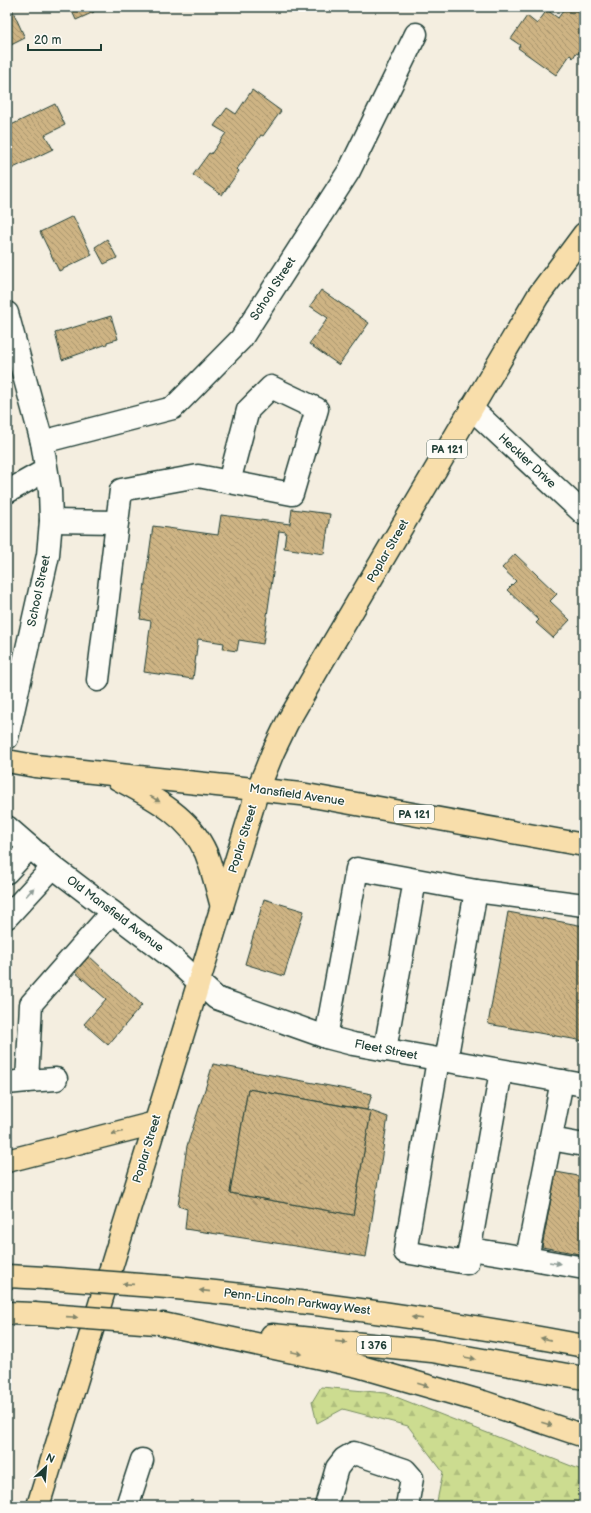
<svg xmlns="http://www.w3.org/2000/svg" width="591" height="1513" font-family="'Balsamiq Sans',sans-serif">
<defs>
<pattern id="forest-firs" width="22" height="20" patternUnits="userSpaceOnUse"><rect width="22" height="20" fill="#ccdc90"/><path d="M5 1l3.5 6h-7zM16 11l3.5 6h-7z" fill="#afbe7d"/></pattern>
<pattern id="building-back-hatch" width="6" height="6" patternUnits="userSpaceOnUse"><rect width="6" height="6" fill="#ceb484"/><path d="M-1 5l2 2M0 0l6 6M5-1l2 2" fill="none" stroke="#a7946d"/></pattern>
</defs>
<rect width="100%" height="100%" fill="#f4eee0"/>
<filter id="ink" filterUnits="userSpaceOnUse"><feTurbulence type="fractalNoise" baseFrequency=".025" numOctaves="2"/><feDisplacementMap in="SourceGraphic" scale="8" xChannelSelector="R" yChannelSelector="G"/><feConvolveMatrix kernelMatrix="1 2 1 2 8 2 1 2 1" color-interpolation-filters="sRGB"/></filter>
<g filter="url(#ink)">
<polygon fill="url(#forest-firs)" stroke="#768c62" points="321,1387 386,1393 584,1471 584,1506 436,1506 443,1472 408,1426 343,1409 317,1423 312,1402"/>
<g fill="url(#building-back-hatch)" stroke="#1f3d34">
<polygon points="11,7 25,38 7,47 7,9"/>
<polygon points="75,7 92,7 94,12 76,20 71,9"/>
<polygon points="566,7 571,7 584,16 584,34 581,39 584,41 581,45 583,46 578,54 576,53 573,58 570,55 556,75 518,48 520,45 511,39 527,16 537,24 547,10 558,18"/>
<polygon points="252,90 281,111 263,136 261,135 237,169 239,171 222,195 193,175 209,153 211,154 226,133 214,126 227,108 236,114"/>
<polygon points="55,104 65,125 45,135 53,149 7,171 7,127"/>
<polygon points="73,216 92,255 59,271 40,232"/>
<polygon points="107,239 117,258 104,264 95,247"/>
<polygon points="321,290 369,323 339,365 309,344 328,318 310,306"/>
<polygon points="111,316 118,339 107,342 107,344 62,360 55,333"/>
<polygon points="292,509 330,514 324,554 284,548 286,532 279,531 263,644 239,640 237,651 223,649 224,643 198,639 193,679 144,672 151,621 140,619 153,526 218,535 221,515 290,524"/>
<polygon points="515,554 557,594 550,601 570,620 553,638 536,623 539,620 507,590 516,581 502,568"/>
<polygon points="264,899 304,911 284,976 245,964"/>
<polygon points="508,912 584,926 584,1041 488,1024"/>
<polygon points="89,956 142,1005 108,1045 84,1024 106,999 75,972"/>
<polygon points="213,1064 372,1094 367,1110 248,1089 230,1193 353,1215 371,1111 388,1117 366,1257 185,1229 187,1209 178,1206 187,1146"/>
<polygon points="248,1089 371,1111 353,1215 230,1193"/>
<polygon points="556,1172 584,1177 584,1255 542,1247"/>
<polygon points="263,1503 274,1506 262,1506"/>
</g>
<g fill="none" stroke-linecap="round" stroke-linejoin="round">
<defs>
<g id="minor">
<polyline points="7,313 42,442 50,491 51,521 48,555 7,738"/>
<polyline points="471,408 584,514"/>
<polyline points="42,442 173,408 241,339 349,171 416,34"/>
<polyline points="7,492 46,470"/>
<polyline points="51,521 117,522"/>
<polyline points="98,680 121,490 198,476 292,494 317,409 271,387 248,410 229,482"/>
<polyline points="7,827 53,867 175,960 216,998 326,1037 353,1044 584,1085"/>
<polyline points="7,872 30,847"/>
<polyline points="7,917 53,867"/>
<polyline points="326,1037 357,869 476,891 584,905"/>
<polyline points="385,1050 415,880"/>
<polyline points="438,1060 405,1252 467,1263 501,1071"/>
<polyline points="446,1061 476,891"/>
<polyline points="56,1079 27,1081 31,1004 112,912"/>
<polyline points="7,1083 27,1081"/>
<polyline points="551,1139 584,1145"/>
<polyline points="470,1249 527,1258 562,1081"/>
<polyline points="527,1258 584,1268"/>
<polyline points="127,1506 142,1460"/>
<polyline points="326,1506 337,1468 344,1459 354,1453 405,1470 412,1478 407,1506"/>
</g>
<g id="major">
<polyline points="7,761 35,766 301,794 584,845"/>
<path d="M118,779C152,797 190,816 206,853C213,871 217,889 222,907"/>
<polyline points="38,1506 258,789 273,752 287,723 318,669 538,296 584,234"/>
</g>
<g id="highway">
<polyline points="7,1161 155,1123"/>
<polyline points="7,1276 45,1278"/>
<path d="M167,1287C307,1301 446,1320 584,1346"/>
<polyline points="7,1313 34,1314"/>
<polyline points="163,1324 358,1366 483,1402 584,1436"/>
<polyline points="272,1335 432,1351 584,1378"/>
</g>
</defs>
<use href="#minor" stroke="#1f3d34" stroke-width="25"/>
<use href="#major" stroke="#1f3d34" stroke-width="25"/>
<use href="#highway" stroke="#1f3d34" stroke-width="25"/>
<use href="#minor" stroke="#fdfcf7" stroke-width="22"/>
<use href="#major" stroke="#f8deab" stroke-width="22"/>
<use href="#highway" stroke="#f8deab" stroke-width="22"/>
<defs>
<g id="highway-bridge">
<polyline points="45,1278 167,1287"/>
<polyline points="34,1314 156,1323"/>
</g>
</defs>
<use href="#highway-bridge" stroke="#1f3d34" stroke-width="25" stroke-linecap="butt"/>
<use href="#highway-bridge" stroke="#f8deab" stroke-width="22"/>
</g>
<defs><path id="oneway-solid" d="M-6-.8H1V-3.2L6.5 0L1 3.2V.8H-6Z"/></defs>
<g fill="#81856a">
<use href="#oneway-solid" transform="translate(155 799) rotate(31)"/>
<use href="#oneway-solid" transform="translate(117 1133) rotate(166)"/>
<use href="#oneway-solid" transform="translate(128 1284) rotate(-176)"/>
<use href="#oneway-solid" transform="translate(205 1291) rotate(-174)"/>
<use href="#oneway-solid" transform="translate(72 1317) rotate(4)"/>
<use href="#oneway-solid" transform="translate(417 1318) rotate(-172)"/>
<use href="#oneway-solid" transform="translate(546 1339) rotate(-169)"/>
<use href="#oneway-solid" transform="translate(341 1342) rotate(6)"/>
<use href="#oneway-solid" transform="translate(297 1353) rotate(12)"/>
<use href="#oneway-solid" transform="translate(470 1358) rotate(10)"/>
<use href="#oneway-solid" transform="translate(423 1385) rotate(16)"/>
<use href="#oneway-solid" transform="translate(547 1424) rotate(18)"/>
</g>
<g fill="#8e9c96">
<use href="#oneway-solid" transform="translate(30 892) rotate(-47)"/>
<use href="#oneway-solid" transform="translate(555 1263) rotate(10)"/>
</g>
</g>
<g text-anchor="middle" dominant-baseline="central" stroke-width="3" stroke-linejoin="round" paint-order="stroke">
<g fill="#fdfcf7" stroke="#62766e" stroke-width="1">
<rect x="427" y="440" width="40" height="18" rx="3"/>
<rect x="394" y="805" width="40" height="18" rx="3"/>
<rect x="357" y="1336" width="34" height="18" rx="3"/>
</g>
<g font-size="11" font-weight="bold" fill="#1f3d34">
<text x="447" y="449">PA 121</text>
<text x="414" y="814">PA 121</text>
<text x="374" y="1345">I 376</text>
</g>
<g font-size="12" fill="#1f3d34" stroke="#fdfcf7">
<text transform="translate(273 289) rotate(-57)">School Street</text>
<text transform="translate(527 461) rotate(43)">Heckler Drive</text>
<text transform="translate(388 551) rotate(-60)">Poplar Street</text>
<text transform="translate(39 591) rotate(-78)">School Street</text>
<text transform="translate(297 795) rotate(8)">Mansfield Avenue</text>
<text transform="translate(243 839) rotate(-73)">Poplar Street</text>
<text transform="translate(115 914) rotate(37)">Old Mansfield Avenue</text>
<text transform="translate(386 1050) rotate(11)">Fleet Street</text>
<text transform="translate(147 1149) rotate(-73)">Poplar Street</text>
<text transform="translate(297 1302) rotate(7)">Penn-Lincoln Parkway West</text>
</g>
</g>
<rect width="591" height="1513" fill="none" stroke="#fdfcf7" stroke-width="24"/>
<rect x="12" y="12" width="567" height="1489" fill="none" stroke="#1f3d34" stroke-width="1.5" filter="url(#ink)"/>
<g transform="translate(46 1467) rotate(26)" stroke="#fdfcf7" stroke-width="3" paint-order="stroke">
<path d="M0-3L7 15L0 10L-7 15Z" fill="#1f3d34"/>
<text y="-6" font-size="11" font-weight="bold" text-anchor="middle" fill="#1f3d34">N</text>
</g>
<path d="M28 44v6h73v-6" fill="none" stroke="#1f3d34" stroke-width="2"/>
<text x="34" y="44" font-size="12" fill="#1f3d34" stroke="#fdfcf7" stroke-width="3" paint-order="stroke">20 m</text>
</svg>
